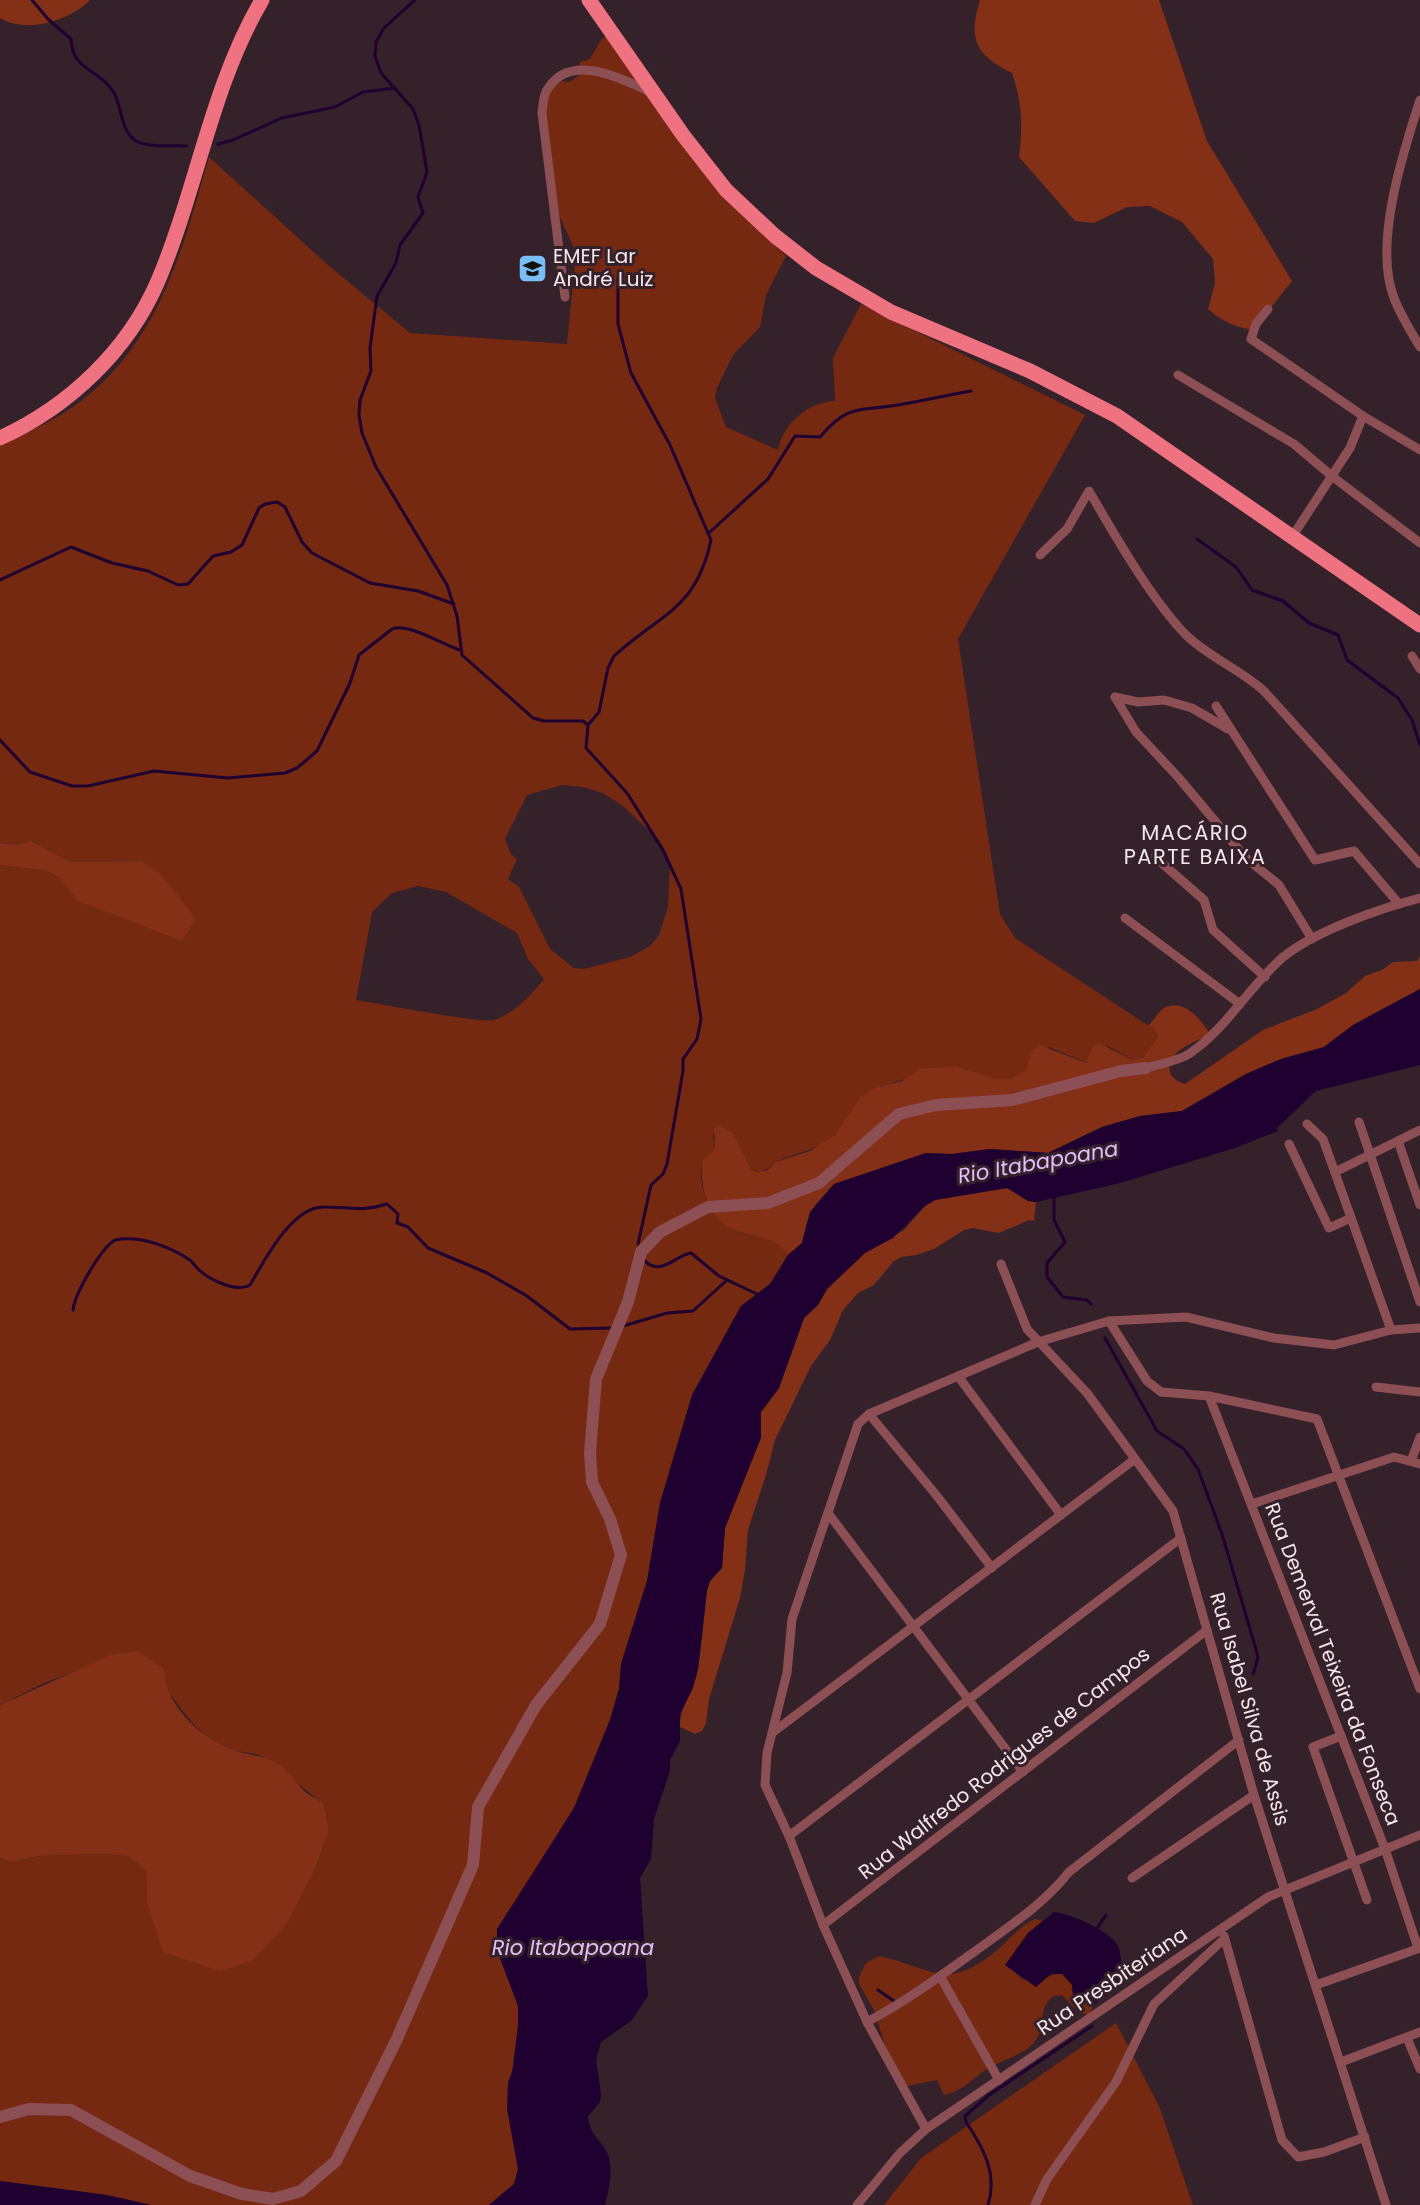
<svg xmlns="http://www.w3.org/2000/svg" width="1420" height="2205" font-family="Poppins,sans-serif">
<rect width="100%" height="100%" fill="#352129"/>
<g fill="#762911" fill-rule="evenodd">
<path d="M606,36L721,195L786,256L766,295L760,327L733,355L717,388L715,398L726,427L778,450C783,423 809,402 835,401L833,358L861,304L1085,415L958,639L1000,914L1015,938L1155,1030L1158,1037L1143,1057L1132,1060L1108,1046L1092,1048L1087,1063L1049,1047C1038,1057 1026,1074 1011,1079C992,1084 975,1071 958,1067C954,1066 887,1083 884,1086C865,1100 852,1119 836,1134C819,1150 798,1152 778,1161C768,1166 764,1177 751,1169L734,1134L718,1124L713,1135L715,1149C711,1154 704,1158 703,1163C694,1187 716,1223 739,1232C761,1240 772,1232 788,1255L770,1284L741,1306L692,1395L660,1503L647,1581L621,1664L619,1689L610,1720L574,1808L498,1929L497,1950L518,2006V2026L507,2108L518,2169L514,2184L489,2205H151L107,2195L0,2181V1858L11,1862L39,1856L102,1854L128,1856L146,1871L147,1903L290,1919L313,1874L329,1831L324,1803C301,1790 286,1768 261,1756C253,1752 243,1753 234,1750C201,1740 183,1712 164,1685L81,1669L42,1684L0,1705V865L47,871L60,878L68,887L126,919L143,926L160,873L142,861L71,862L31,841L14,845L0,843V445C24,434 51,422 73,407C158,347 182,252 209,157L328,265L410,333L567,344L576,252L558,213L544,110L551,88L561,81L570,82L577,77L580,62L590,59L601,40ZM562,785L582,787L603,793L623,806L659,840L667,854L670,867L668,907L659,935L650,946L630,957L584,969L574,968L550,949L519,887L508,879L517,859L511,854L505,839L527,795ZM418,886L446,892L517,933L528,959L544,979C532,995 514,1013 494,1020C484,1024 375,1003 356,1000L372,912L392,893Z"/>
<path d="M1035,1919L1043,1921L1028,1933L1006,1965L1022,1979L1040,1982C1049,1975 1067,1967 1072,1984C1074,1992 1069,1987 1074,1993C1079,2000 1085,2003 1093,2006L1089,2015L1078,2012L1062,1995L1054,1996C1037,2007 1046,2027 1035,2041C1025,2055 1001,2060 987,2069C972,2079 963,2091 944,2095L937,2080L907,2086L891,2066L875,2012L859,1984V1977L866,1963L879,1956C933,1968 946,1992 996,1951C1009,1940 1019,1926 1035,1919Z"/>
<polygon points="1116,2023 1159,2106 1193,2205 884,2205 921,2158"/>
</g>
<g fill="#833016">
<path d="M0,0H90C69,21 27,34 0,18Z"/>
<path d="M980,0H1159L1207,141L1292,281L1253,330C1235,327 1222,321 1208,309L1215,283L1213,259L1182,222L1150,206L1127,207L1094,223L1075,221L1019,157C1023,126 1022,102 1012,73C975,55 968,39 980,0Z"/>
<polygon points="31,841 71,862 142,861 160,873 196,919 182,941 78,901 60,878 47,871 0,865 0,843 14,845"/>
<path d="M1420,956V989L1353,1025L1324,1047L1281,1059L1246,1074L1182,1111L1140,1116L1102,1127L1048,1153L990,1149L952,1154L926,1153L834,1184L816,1204L807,1222L802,1243L788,1255C774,1235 760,1239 740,1232C710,1222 698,1189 703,1160L715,1149L714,1129L718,1124L734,1134L751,1169L756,1172L766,1171L776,1162L810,1151L835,1135L861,1097L874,1088L902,1081L919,1069L955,1066L995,1079H1011L1026,1070L1032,1050L1040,1045L1086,1063L1092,1048L1099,1043L1132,1060L1143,1057L1158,1037L1155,1030L1148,1026C1153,1021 1159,1011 1164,1008C1184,997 1202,1021 1210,1034C1196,1042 1165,1051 1170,1072C1172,1079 1179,1082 1185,1084L1263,1030L1317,1009L1346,993L1365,976L1382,970L1393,962L1417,961Z"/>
<path d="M1007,1188L1028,1201L1036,1202L1034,1221L1029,1220L999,1233L972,1228L964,1230L934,1249L916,1255L901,1257L893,1262L874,1285L858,1293L843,1310L830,1340L811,1366L775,1440L766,1475L748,1530L745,1570L740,1598L709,1699L706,1723L702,1731L695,1734L680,1727C680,1705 694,1690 698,1669C702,1643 704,1616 707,1590L710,1581L722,1567L725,1528L760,1438L761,1412L779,1388L804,1318L818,1305L827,1289L865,1253L904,1230L925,1206L935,1200Z"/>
<path d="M138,1651L164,1669C164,1704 200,1737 231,1749C246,1755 261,1755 275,1762C288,1770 295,1781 304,1791C309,1796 318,1799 324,1803L329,1831L313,1874L290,1919L254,1960L220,1971L163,1952L147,1903L146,1871L128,1856L102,1854L39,1856L11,1862L0,1858V1705L111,1655Z"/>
</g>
<g fill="#200031">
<path d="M1420,989V1065L1316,1091L1277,1128L1278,1131L1235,1148L1120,1183L1036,1202L1028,1201L1007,1188L935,1200L925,1206L893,1238L865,1253L827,1289L818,1305L804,1318L779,1388L761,1412V1438L725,1528L722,1568L710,1581L707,1590L698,1669L693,1688L680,1714V1741L670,1760V1771L654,1819L651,1859L640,1878L648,1996L631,2021L601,2042L596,2060L601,2093L600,2102L588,2116C589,2135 601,2139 607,2153C614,2167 609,2190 605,2205H489L514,2184L518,2169L507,2108L508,2083L513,2069L518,2026V2006L497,1950V1929L574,1808L610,1720L619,1689L621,1664L647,1581L660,1503L692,1395L741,1306L770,1284L788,1255L802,1243L810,1212L834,1184L926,1153L952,1154L990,1149L1048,1153L1102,1127L1140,1116L1182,1111L1246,1074L1281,1059L1324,1047L1353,1025Z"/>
<path d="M1054,1912C1069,1913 1111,1931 1118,1946C1122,1955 1122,1974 1120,1983C1120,1988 1099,1999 1093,2006L1073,1996L1072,1985L1062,1974H1051L1036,1987L1005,1965L1028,1933Z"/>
<polygon points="0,2181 107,2195 151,2205 0,2205"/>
</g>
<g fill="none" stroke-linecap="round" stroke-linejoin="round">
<g stroke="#200031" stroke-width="3">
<path d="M32,0L48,19L71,39C72,71 98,68 113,91C122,105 120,131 136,141C149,148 172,145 187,146"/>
<polyline points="415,0 384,28 376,42 375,56 381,73 413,109 419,125 427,172 418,197 423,213 400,245 396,263 377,296 370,348 371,371 360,400 359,415 362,433 376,467 447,585 457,616 462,655 533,718 544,721 583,721 588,725"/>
<polyline points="218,144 233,140 282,118 335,107 363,92 395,88"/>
<path d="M618,278V324L631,373L670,445L711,540C696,610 661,613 614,656L608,668L599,712L588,725L586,748L627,793L663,850L681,889L701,1019L697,1039L683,1059V1071L667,1164L663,1174L651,1185L638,1244"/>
<path d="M710,532L768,479L795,436L820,437C849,403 858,412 898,405C922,401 947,395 971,391"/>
<polyline points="1197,539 1236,567 1252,590 1283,601 1309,623 1338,635 1347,660 1398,698 1412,720 1420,745"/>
<polyline points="0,580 71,547 112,563 148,571 178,585 188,584 213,556 231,552 242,545 259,508 265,504 277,502 285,507 302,542 312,553 370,583 418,591 454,604"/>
<path d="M0,740L30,772L72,786H88L154,771L228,778L285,773L297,768L317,751L350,683L359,655L392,629C408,622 442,645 460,650"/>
<polyline points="1054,1196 1054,1220 1065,1242 1047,1263 1047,1277 1063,1297 1087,1300 1091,1304"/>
<path d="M643,1259C660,1279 677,1254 691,1253L719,1276L761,1296"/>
<path d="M73,1310C75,1293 101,1248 115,1240C139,1235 169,1246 190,1260C193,1263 196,1267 199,1270C210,1280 237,1293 250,1285C264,1261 292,1206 324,1207C349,1207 362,1212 387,1204L398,1214L397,1223L408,1227L428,1248L487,1273L527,1296L570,1329L611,1328"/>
<polyline points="623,1326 667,1313 693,1311 727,1280"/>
<polyline points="1105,1338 1157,1431 1184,1449 1198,1469 1222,1534 1255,1646 1258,1658 1253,1674"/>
<polyline points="1095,1931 1106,1915"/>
<polyline points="878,1990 894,2001"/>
<path d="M988,2205C998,2174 983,2147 966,2122L965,2116L989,2095L1092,2026"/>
</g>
<g stroke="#8c4f54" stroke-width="9">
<path d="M1420,100C1403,153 1373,244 1394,298C1400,314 1411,332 1420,347"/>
<path d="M565,297L542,113C543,107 543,95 547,90C570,51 622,79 651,92"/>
<polyline points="1268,309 1256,324 1251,339 1363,416 1420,450"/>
<polyline points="1178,375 1294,444 1333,477 1420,543"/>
<polyline points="1292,537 1350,448 1363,416"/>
<path d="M1040,555L1067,529L1089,491C1116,537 1149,596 1185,634C1208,657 1240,669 1264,691L1420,864"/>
<polyline points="1412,656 1420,669"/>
<polyline points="1115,697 1136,732 1178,777 1246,858 1279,885 1312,939"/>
<polyline points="1115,697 1138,702 1164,700 1192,708 1228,729"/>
<polyline points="1216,706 1315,860 1354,851 1399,904"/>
<polyline points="1155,857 1204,900 1213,930 1265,977"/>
<polyline points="1125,918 1240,1004"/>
<path d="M1146,1068C1159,1064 1178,1061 1189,1054C1226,1029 1249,987 1282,958C1313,932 1380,908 1420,898"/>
<polyline points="1359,1122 1420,1302"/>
<polyline points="1307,1124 1323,1139 1391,1330"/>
<polyline points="1398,1141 1420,1205"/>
<polyline points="1289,1144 1329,1228 1351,1218"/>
<polyline points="1335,1172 1420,1130"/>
<polyline points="1001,1264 1027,1329 1087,1393 1173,1511 1254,1795 1386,2205"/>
<polyline points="1109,1321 1147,1381 1161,1392 1209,1396 1317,1419 1420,1689"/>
<polyline points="958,1376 1061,1515"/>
<polyline points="1376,1387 1420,1392"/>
<polyline points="1209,1396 1385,1849 1418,1948"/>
<polyline points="869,1414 937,1496 992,1568"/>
<polyline points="1411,1461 1420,1437"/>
<polyline points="1252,1504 1394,1457 1420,1464"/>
<polyline points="828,1513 1023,1772"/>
<polyline points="772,1733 1135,1459"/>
<polyline points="1341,1736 1313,1747 1367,1900"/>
<polyline points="789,1836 1181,1538"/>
<polyline points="1132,1878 1254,1795"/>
<polyline points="823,1925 1207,1630"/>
<polyline points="1224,1936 1282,2140 1298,2157 1324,2152 1365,2137"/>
<polyline points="940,1976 999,2080"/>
<polyline points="1316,1985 1420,1948"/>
<path d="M867,2022C905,2002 939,1977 974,1952C1007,1928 1044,1904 1069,1872L1239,1740"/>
<polyline points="1407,2038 1420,2069"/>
<polyline points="1341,2062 1420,2032"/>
<polyline points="926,2129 867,2022 823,1925 789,1836 765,1785 767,1753 787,1673 792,1619 858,1424 869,1414 1038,1342 1109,1321 1186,1317 1274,1338 1334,1345 1391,1330 1420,1328"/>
<polyline points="857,2205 900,2153 926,2129 1268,1897 1420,1835"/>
<polyline points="1035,2205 1047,2179 1116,2082 1154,2004 1224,1939"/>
</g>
<polyline stroke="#8c4f54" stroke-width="12" points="0,2117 29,2109 71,2110 190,2176 242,2194 273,2199 301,2191 336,2161 396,2041 473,1865 478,1807 536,1705 600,1624 621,1555 610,1519 592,1482 590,1453 596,1379 628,1302 641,1252 660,1232 708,1207 768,1203 819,1183 899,1114 936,1105 1012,1100 1121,1071 1146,1068"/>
<g stroke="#ee727f" stroke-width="15">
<polyline points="589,0 683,135 726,190 775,236 816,268 891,312 1030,371 1117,416 1420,625"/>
<path d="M0,438C68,407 128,351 158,281C197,189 211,87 262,0"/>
</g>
</g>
<defs>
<symbol id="school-square" viewBox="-11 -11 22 22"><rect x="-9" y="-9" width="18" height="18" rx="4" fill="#7abef8" stroke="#352129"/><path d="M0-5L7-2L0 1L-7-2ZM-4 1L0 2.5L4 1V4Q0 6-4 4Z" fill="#111"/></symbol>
</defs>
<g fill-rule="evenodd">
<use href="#school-square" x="516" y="252" width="33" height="33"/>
</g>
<g text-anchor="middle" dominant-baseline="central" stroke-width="6" stroke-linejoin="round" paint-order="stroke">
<g font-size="20" fill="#f4e6eb" stroke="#352129" text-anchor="start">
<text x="553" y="256">EMEF Lar<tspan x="553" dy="23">André Luiz</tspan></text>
</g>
<g font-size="20" fill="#f4e6eb" stroke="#352129">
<text transform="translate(1333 1664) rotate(69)">Rua Demerval Teixeira da Fonseca</text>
<text transform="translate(1250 1709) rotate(74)">Rua Isabel Silva de Assis</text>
<text transform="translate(1004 1763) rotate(-38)">Rua Walfredo Rodrigues de Campos</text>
<text transform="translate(1112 1981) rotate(-34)">Rua Presbiteriana</text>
</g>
<g font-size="21" letter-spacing="1.5" fill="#f4e6eb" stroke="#352129">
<text x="1195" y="832">MACÁRIO<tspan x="1195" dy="24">PARTE BAIXA</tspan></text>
</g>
<g font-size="21" font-style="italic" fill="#e2bffc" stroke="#352129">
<text transform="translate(1038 1162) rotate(-10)">Rio Itabapoana</text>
<text x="573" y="1947">Rio Itabapoana</text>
</g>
</g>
</svg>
